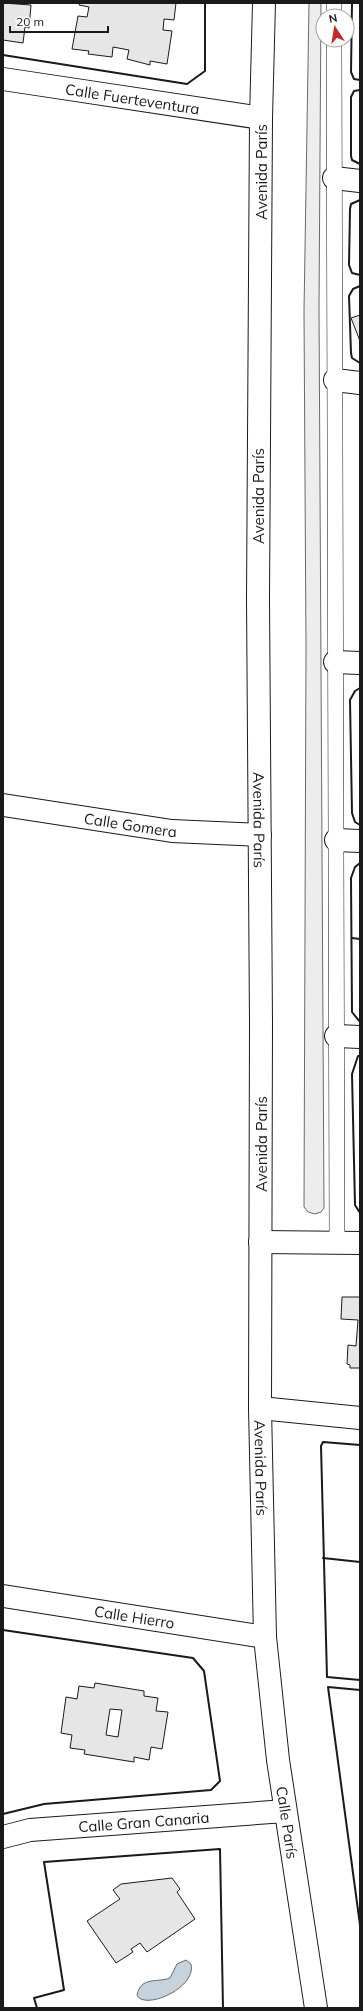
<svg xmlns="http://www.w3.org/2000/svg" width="363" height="2011" font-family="Mulish,sans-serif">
<rect width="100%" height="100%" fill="#fff"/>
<polygon fill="#ededed" stroke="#6a6a6a" points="309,3 321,3 319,308 324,1208 321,1212 315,1214 308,1212 304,1207 306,648 304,311"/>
<path fill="#c6d2dc" stroke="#6a6a6a" d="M186,1960L191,1964C197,1988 144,2011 137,1995C141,1976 157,1983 170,1978L177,1964Z"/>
<g fill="#e6e6e6" stroke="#1a1a1a" fill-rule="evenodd">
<polygon points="3,3 31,5 29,28 25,27 23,43 3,40"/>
<polygon points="80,3 176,3 174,20 164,19 163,30 172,31 167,64 150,61 150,65 127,59 129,50 113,47 112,57 88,54 89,51 72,49 78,16 87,17 89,7 79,5"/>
<polygon points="360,315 360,341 351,318"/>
<polygon points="342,1297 360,1297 360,1368 350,1368 350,1365 347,1364 348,1345 356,1346 358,1320 341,1319"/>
<path d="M95,1683L144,1691V1696L158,1698L156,1711L168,1712L162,1749L151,1747L149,1760L134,1757V1762L84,1754L85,1750L70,1748L72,1735L61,1733L66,1697L77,1699L79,1686L94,1688ZM110,1709L122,1710L118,1737L106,1735Z"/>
<polygon points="172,1878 180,1889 177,1892 195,1919 147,1952 140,1943 131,1949 133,1952 116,1963 87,1921 120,1899 113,1890 121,1884"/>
</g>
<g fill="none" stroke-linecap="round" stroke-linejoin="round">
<defs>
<g id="service">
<polyline points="334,3 334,16"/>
<polyline points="334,40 337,1243"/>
</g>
<g id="minor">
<path id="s1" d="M3,79L261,118"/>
<polyline points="334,178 360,181"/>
<polyline points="335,380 360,383"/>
<polyline points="335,662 360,663"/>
<path id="s2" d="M3,805L172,831L260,835"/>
<polyline points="336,840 360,841"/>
<polyline points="336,1036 360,1037"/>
<polyline points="260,1242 360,1243"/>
<polyline points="260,1408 360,1418"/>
<path id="s3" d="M3,1596L265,1637"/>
<path id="s4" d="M3,1837L30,1830L285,1811"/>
</g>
<g id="secondary">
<path id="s5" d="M264,3L261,118L258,598L261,1023L260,1408L265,1637L278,1760L316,2008"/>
</g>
</defs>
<use href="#service" stroke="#1a1a1a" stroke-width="16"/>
<use href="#minor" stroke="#1a1a1a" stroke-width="24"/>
<use href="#secondary" stroke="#1a1a1a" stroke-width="24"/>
<use href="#service" stroke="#fff" stroke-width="15"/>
<use href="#minor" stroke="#fff" stroke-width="22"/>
<use href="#secondary" stroke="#fff" stroke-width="22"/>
<g stroke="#1a1a1a" stroke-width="2">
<polyline points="352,3 351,72 354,79 360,80"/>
<polyline points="3,55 187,84 205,71 205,3"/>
<polyline points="360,90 354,91 351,97 351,156 352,160 360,164"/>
<polyline points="360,200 351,204 350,209 349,265 352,273 360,275"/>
<polyline points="360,286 353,289 349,296 351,353 352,358 360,363"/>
<polyline points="360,688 355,691 350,700 352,813 355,822 360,825"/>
<polyline points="360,863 355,867 351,878 352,1012 360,1022"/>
<polyline points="352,938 360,939"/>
<polyline points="360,1056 358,1056 352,1074 355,1205 360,1213"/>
<polyline points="360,1445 323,1442 321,1446 327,1677 360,1680"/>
<polyline points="323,1558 360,1562"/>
<polyline points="3,1630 193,1658 204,1671 220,1781 211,1790 44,1804 3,1814"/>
<polyline points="360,1690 328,1687 360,1925"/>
<polyline points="37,2008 34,1998 64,1990 44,1862 220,1849 223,2008"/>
</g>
</g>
<g text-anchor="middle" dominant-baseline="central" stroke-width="3" stroke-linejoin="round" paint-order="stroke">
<g font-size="15" fill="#1a1a1a" stroke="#fff">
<text stroke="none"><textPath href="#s1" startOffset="131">Calle Fuerteventura</textPath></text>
<text transform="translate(261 172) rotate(-90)">Avenida París</text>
<text transform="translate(258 496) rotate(-90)">Avenida París</text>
<text stroke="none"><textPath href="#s5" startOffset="817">Avenida París</textPath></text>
<text stroke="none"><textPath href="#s2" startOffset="129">Calle Gomera</textPath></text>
<text transform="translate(261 1144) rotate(-90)">Avenida París</text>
<text stroke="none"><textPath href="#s5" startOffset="1465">Avenida París</textPath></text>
<text stroke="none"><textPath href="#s3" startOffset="133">Calle Hierro</textPath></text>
<text stroke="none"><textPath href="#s4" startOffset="142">Calle Gran Canaria</textPath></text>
<text stroke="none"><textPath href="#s5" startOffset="1821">Calle París</textPath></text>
</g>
</g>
<rect width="363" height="2011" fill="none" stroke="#1a1a1a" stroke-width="8"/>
<g transform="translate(335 28) rotate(348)"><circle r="19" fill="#ffffff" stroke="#a3a3a3"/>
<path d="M0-3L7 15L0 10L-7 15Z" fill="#c62828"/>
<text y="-6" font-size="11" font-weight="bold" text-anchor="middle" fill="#1a1a1a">N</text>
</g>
<path d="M10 26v6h98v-6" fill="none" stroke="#1a1a1a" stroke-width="2"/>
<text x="16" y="26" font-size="12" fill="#1a1a1a" stroke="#ffffff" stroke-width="3" paint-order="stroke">20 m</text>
</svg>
